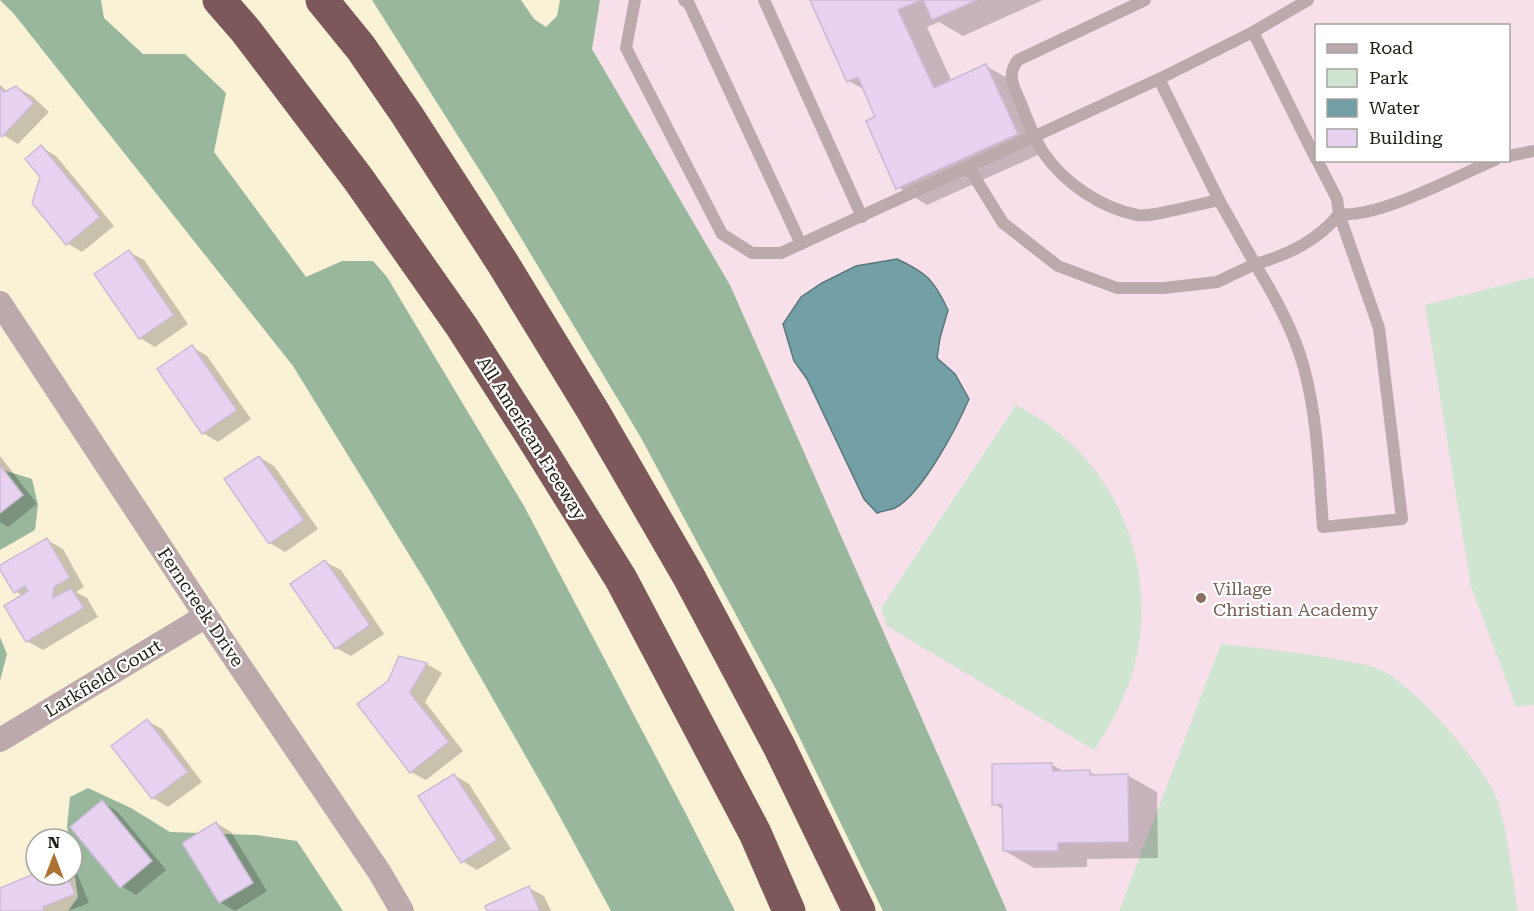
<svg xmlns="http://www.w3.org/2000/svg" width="1534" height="911" font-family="'Roboto Serif',serif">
<rect width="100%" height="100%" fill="#faf2d6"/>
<path fill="#f8e0eb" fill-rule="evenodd" d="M600,0H1534V911H1007L730,285L592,49ZM1316,26H1508V160H1316Z"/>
<g fill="#cfe4d1">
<polygon points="1534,277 1534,705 1516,707 1471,586 1425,305"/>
<path d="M1016,405C1118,456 1165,573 1130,681C1121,706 1109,728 1094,750L887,626L881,608Z"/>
<path d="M1221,644C1258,648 1294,652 1330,658C1346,661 1363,663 1379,669C1411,682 1485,766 1497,799C1508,831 1512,877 1518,911H1119Z"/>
</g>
<g fill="#99b79d">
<polygon points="0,0 101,0 104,18 143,54 185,54 226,93 214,152 306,277 342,261 373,261 387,277 524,506 685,812 735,911 611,911 553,804 429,587 293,366 14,14"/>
<polygon points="372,0 521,0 534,19 546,27 557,16 560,0 600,0 592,49 730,285 1007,911 883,911 779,695 640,436 494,193"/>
<polygon points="0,469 32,479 38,505 35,530 0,550"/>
<polygon points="0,637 7,654 0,681"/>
<polygon points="88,788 131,808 170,832 257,835 297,841 343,911 68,911 78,897 72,857 72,839 69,839 67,826 70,797"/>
</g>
<path fill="#739fa6" stroke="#5a787a" stroke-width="1.5" d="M897,259C927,273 934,280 948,310L940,338L937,358L955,374L969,399C957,427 922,494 895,508C890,510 882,511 877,513L864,499L807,379L794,361L783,324L801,297L822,283L856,266Z"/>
<g fill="#0003">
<polygon points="812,0 1043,0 963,36 939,22 927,27 952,82 986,66 1016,83 1047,151 927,205 898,187 877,118 865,90 849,81"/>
<polygon points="0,85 8,92 16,87 32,96 49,112 18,144 0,133"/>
<polygon points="41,147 56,156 114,226 82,252 67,243 42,177"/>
<polygon points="129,252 144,260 188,324 155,347 140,338"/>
<polygon points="192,347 207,356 251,419 218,442 203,433"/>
<polygon points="0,456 37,504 8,527 0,522"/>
<polygon points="259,457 274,466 318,529 285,552 270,543"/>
<polygon points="47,540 63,549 84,587 76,592 87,598 98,617 43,650 27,641 23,596 15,591"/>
<polygon points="325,562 341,570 384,634 351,656 336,648"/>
<polygon points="400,658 427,664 442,673 425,702 463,751 426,780 411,772 389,682"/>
<polygon points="147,721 162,729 202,782 168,807 153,798"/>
<polygon points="1052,765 1065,772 1090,772 1097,776 1127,775 1157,792 1158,858 1087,859 1087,867 1034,868 1005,851 1004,810 994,804"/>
<polygon points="454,775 469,784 511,849 477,870 462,861"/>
<polygon points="102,802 117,811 166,870 136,895 121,886"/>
<polygon points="216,823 231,832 267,891 235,911 220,902"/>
<polygon points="72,871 77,873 89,903 68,911 0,911 0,889 36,875 72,875"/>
<polygon points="529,888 544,896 551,911 489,911"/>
</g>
<g fill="#e7d2f1" stroke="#cbbbd3" stroke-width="1.5">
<polygon points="810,0 921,0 898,10 934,88 986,64 1018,134 896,189 866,121 875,117 858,77 847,82"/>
<polygon points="810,0 921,0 898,10 934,88 986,64 1018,134 896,189 866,121 875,117 858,77 847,82"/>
<polygon points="923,0 977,0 932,20"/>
<polygon points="923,0 977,0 932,20"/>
<polygon points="16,86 34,103 2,137 0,135 0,88 4,92"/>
<polygon points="41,145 100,217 66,245 32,203 40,177 25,159"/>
<polygon points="129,250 174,315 139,339 94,274"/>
<polygon points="192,345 237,410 202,434 157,369"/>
<polygon points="259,456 304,520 269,544 224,479"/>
<polygon points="0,465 23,495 0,513"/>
<polygon points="47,538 70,578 54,587 53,598 71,588 84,608 26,642 4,606 28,591 25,586 14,593 0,570 0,565"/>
<polygon points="325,560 370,625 335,649 290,584"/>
<polygon points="399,656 427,663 410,693 449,742 410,773 357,704 388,681"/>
<polygon points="147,719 188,772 152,799 111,746"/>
<polygon points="1052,763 1053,771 1090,770 1090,775 1128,774 1129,842 1058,843 1058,851 1003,851 1002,804 992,805 992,764"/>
<polygon points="454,774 497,840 461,863 418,796"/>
<polygon points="102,800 152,861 120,888 70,827"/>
<polygon points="216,822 253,883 219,903 182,843"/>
<polygon points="36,873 36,875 67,875 75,894 43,907 44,911 0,911 0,888"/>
<polygon points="529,886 540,911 487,911 485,906"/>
</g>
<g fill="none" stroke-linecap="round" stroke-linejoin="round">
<g stroke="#bca9ab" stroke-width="12">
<polyline points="635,0 626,48 722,234 752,253 781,253 1159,79"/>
<polyline points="684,0 689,4 801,244"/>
<polyline points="764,0 862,217"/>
<path d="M1145,0L1018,60C1005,76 1015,88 1022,106C1028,122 1034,138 1043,152C1064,183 1101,208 1137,215C1148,218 1204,203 1219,200L1159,79L1253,32L1308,0"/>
<polyline points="1253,32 1316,159"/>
<polyline points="1508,156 1534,151"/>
<path d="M969,168L1003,223L1058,266L1117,288H1164L1217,282L1255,264C1275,297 1294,331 1304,368C1318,420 1319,474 1323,527L1402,519L1379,328L1339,214C1378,219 1456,176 1495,160"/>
<path d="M1219,200L1255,264C1286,256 1319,240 1339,214L1337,199L1317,160"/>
</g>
<g stroke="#bca9ab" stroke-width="24">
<polyline points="0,303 206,616 380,873 402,911"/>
<polyline points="0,740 206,616"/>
</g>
<g stroke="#7c585b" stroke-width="33">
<polyline points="219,0 246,31 359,180 462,327 537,444 621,579 755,833 789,911"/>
<polyline points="322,0 361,48 407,115 502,262 593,411 689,577 779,746 859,911"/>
</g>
</g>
<circle fill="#8d6e63" stroke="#fff" stroke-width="2" cx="1201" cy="598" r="6"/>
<g text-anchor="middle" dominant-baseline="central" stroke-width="4.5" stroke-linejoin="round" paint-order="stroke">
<g font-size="18" fill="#1f1c12" stroke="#fff">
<text transform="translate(532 438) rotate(58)">All American Freeway</text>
<text transform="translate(201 607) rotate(56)">Ferncreek Drive</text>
<text transform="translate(103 678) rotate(-31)">Larkfield Court</text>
</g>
<g font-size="18" fill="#785e54" stroke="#fff" text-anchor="start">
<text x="1213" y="588">Village<tspan x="1213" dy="21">Christian Academy</tspan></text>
</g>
</g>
<rect x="1315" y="24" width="195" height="138" fill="#ffffff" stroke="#a5a4a0" stroke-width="1.5"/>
<rect x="1327" y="44" width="30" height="9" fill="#bca9ab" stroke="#a5a4a0" stroke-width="1.5"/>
<text x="1369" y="54" font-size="18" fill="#1f1c12">Road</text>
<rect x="1327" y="69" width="30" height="18" fill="#cfe4d1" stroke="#a5a4a0" stroke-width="1.5"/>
<text x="1369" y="84" font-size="18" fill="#1f1c12">Park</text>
<rect x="1327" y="99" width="30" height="18" fill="#739fa6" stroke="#a5a4a0" stroke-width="1.5"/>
<text x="1369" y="114" font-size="18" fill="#1f1c12">Water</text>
<rect x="1327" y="129" width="30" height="18" fill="#e7d2f1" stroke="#a5a4a0" stroke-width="1.5"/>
<text x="1369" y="144" font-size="18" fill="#1f1c12">Building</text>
<g transform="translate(54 857)"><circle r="28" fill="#ffffff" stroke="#a5a4a0" stroke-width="1.5"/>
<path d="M0-4.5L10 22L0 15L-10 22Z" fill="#ad7134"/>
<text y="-9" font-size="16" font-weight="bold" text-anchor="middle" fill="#1f1c12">N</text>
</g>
</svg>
